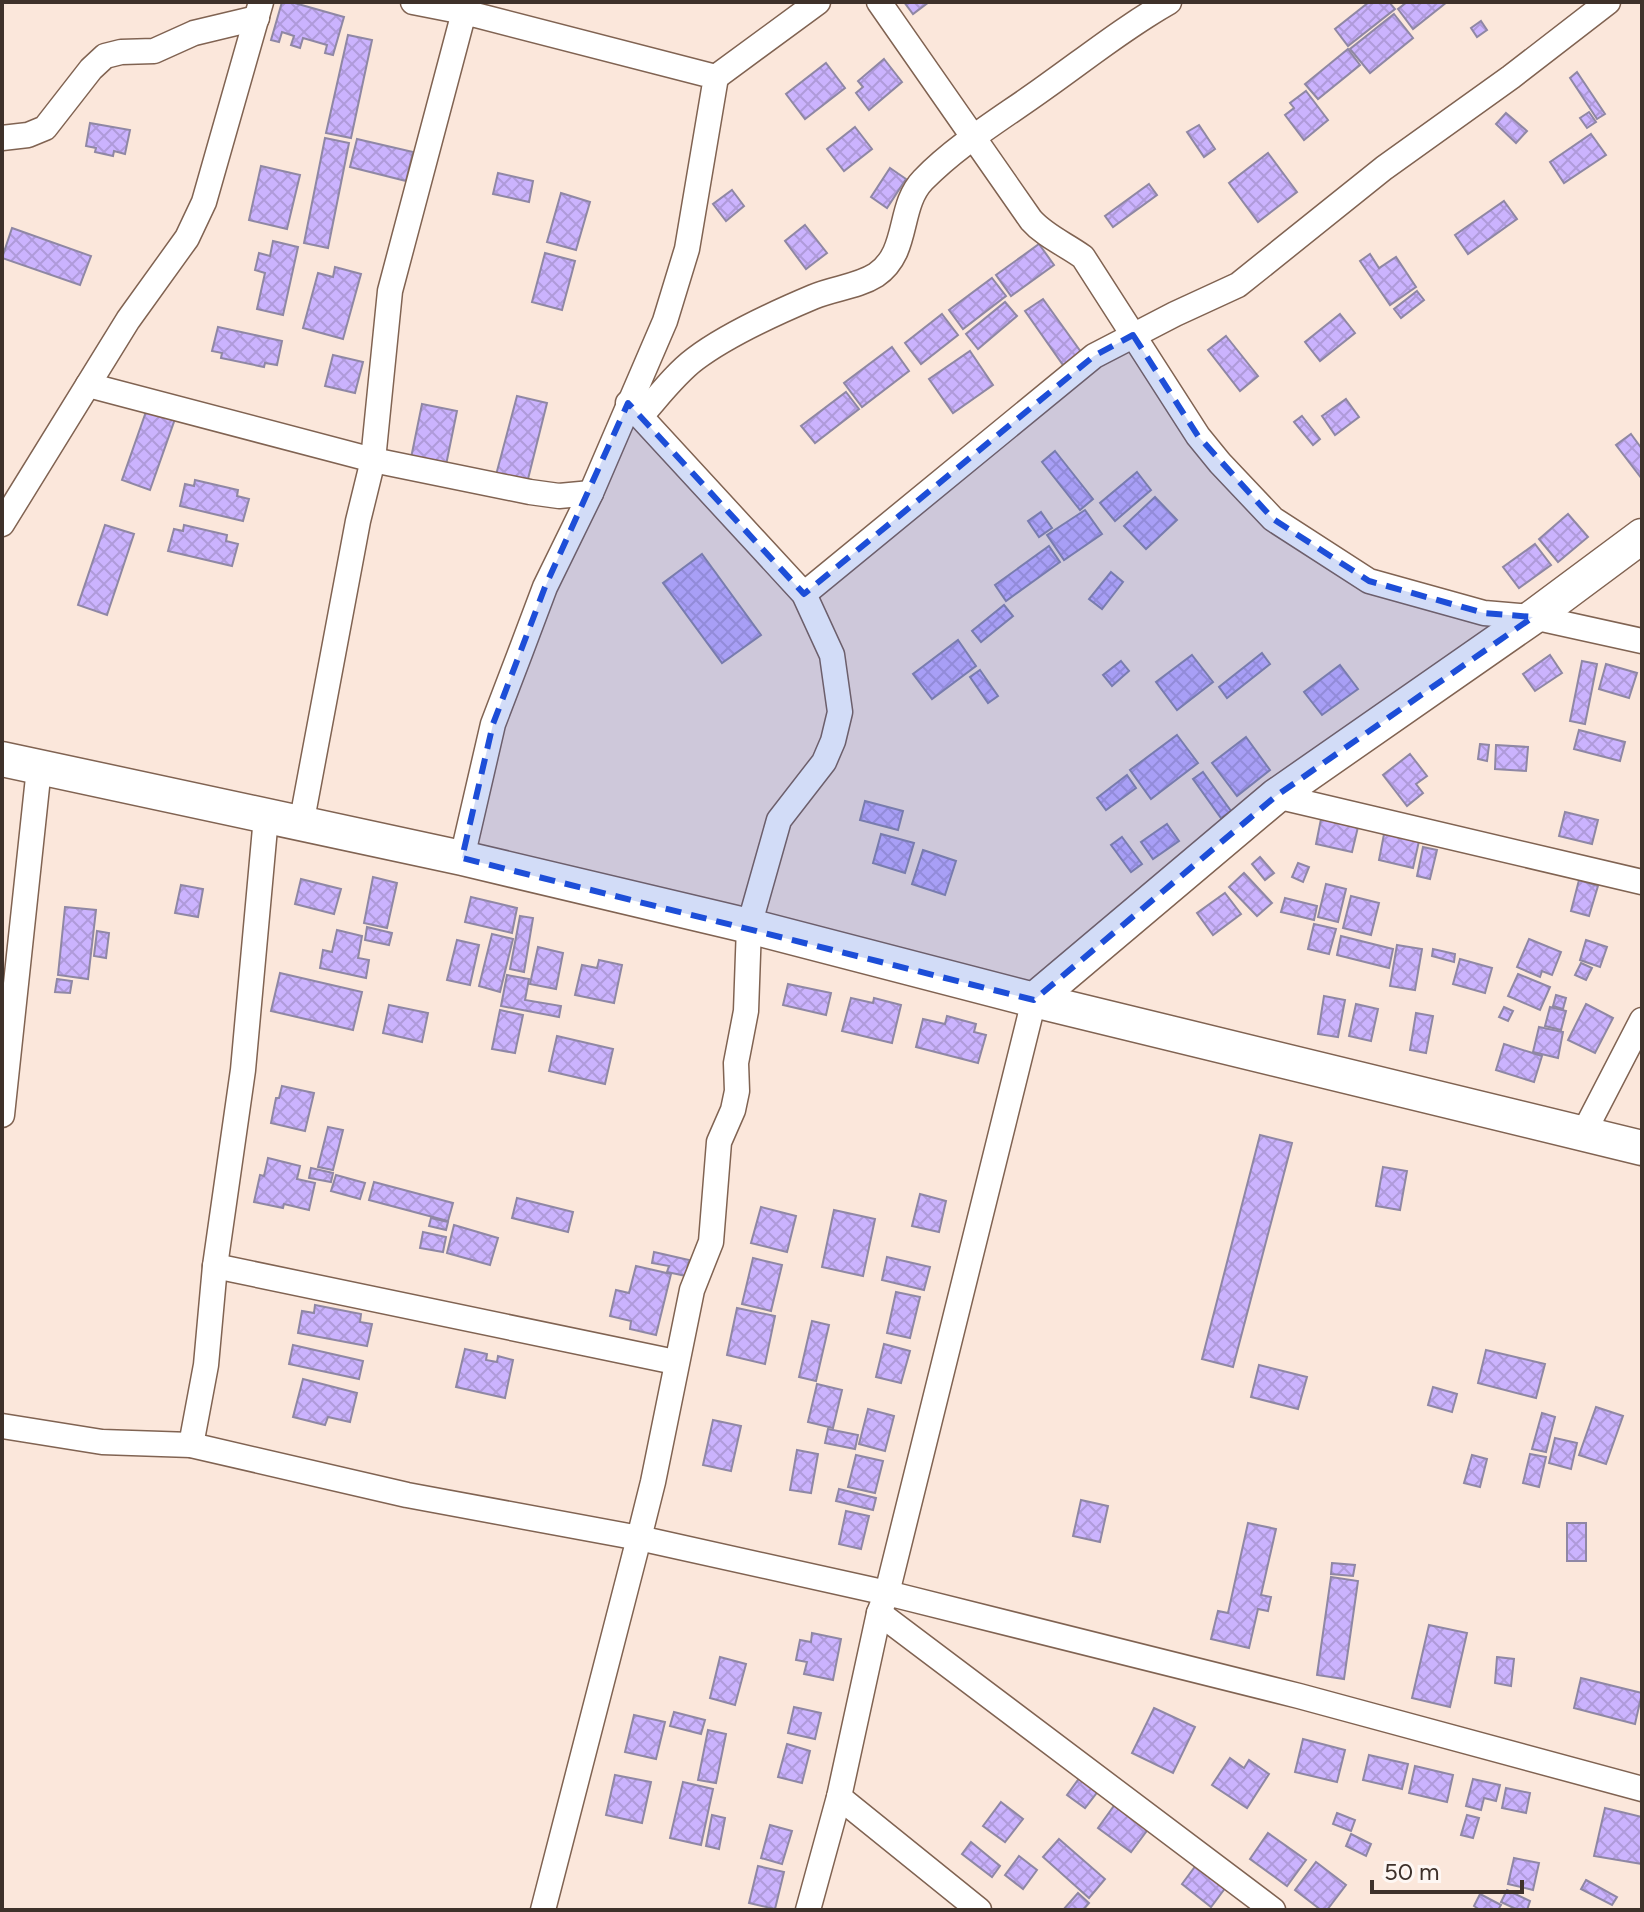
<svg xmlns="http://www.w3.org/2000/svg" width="1644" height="1912" font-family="Figtree,sans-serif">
<defs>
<pattern id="building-cross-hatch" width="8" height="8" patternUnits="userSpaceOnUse" patternTransform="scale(2)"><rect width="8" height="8" fill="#cbb3fe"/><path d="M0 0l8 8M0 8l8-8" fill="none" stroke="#af9ada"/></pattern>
</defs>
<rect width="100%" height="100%" fill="#fbe7db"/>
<g fill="url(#building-cross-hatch)" stroke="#8f87a4" stroke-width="2">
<polygon points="282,2 291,2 344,17 333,55 325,53 327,45 303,38 300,48 291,45 294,36 282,32 279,42 271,40"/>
<polygon points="904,2 929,2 913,14"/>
<polygon points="1369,2 1389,2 1395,9 1348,46 1335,29"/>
<polygon points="1407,2 1447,2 1413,29 1398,9"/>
<polygon points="1394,14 1413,38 1370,73 1350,49"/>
<polygon points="1481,21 1487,30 1477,37 1471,28"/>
<polygon points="348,35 372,40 351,138 326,133"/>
<polygon points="1348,49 1360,65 1318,99 1305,84"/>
<polygon points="884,59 902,82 869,110 856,93 863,87 858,81"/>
<polygon points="826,63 845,88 805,119 786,94"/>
<polygon points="1577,72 1605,114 1597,119 1570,78"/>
<polygon points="1306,91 1328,120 1304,140 1285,115 1294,108 1290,103"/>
<polygon points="1589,112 1596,122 1587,128 1580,118"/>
<polygon points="1506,113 1527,131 1516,143 1496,124"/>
<polygon points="90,123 130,130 125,154 114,151 113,156 95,152 96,148 86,146"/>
<polygon points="1199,125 1215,149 1204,157 1187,132"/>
<polygon points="855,127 872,149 844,171 827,149"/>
<polygon points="1591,134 1606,155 1564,183 1550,162"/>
<polygon points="325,138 349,143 328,248 304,243"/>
<polygon points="357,139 413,152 406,181 350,167"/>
<polygon points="1268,153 1297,192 1258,222 1229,183"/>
<polygon points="261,166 300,175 287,229 249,220"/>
<polygon points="890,168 906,179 887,208 871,197"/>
<polygon points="498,173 533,181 529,202 493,194"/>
<polygon points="1149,184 1157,195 1113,227 1105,216"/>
<polygon points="732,190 744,206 726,221 713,204"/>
<polygon points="561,193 590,202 576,250 547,242"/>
<polygon points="1504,201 1517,219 1468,254 1455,235"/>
<polygon points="805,225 827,253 806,269 785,241"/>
<polygon points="12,228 91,256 80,285 2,258"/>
<polygon points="273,241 298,247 283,315 257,309 265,273 255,270 259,253 270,256"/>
<polygon points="1039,244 1054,265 1011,296 996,275"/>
<polygon points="545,253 575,261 562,310 532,302"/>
<polygon points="1370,254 1379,268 1396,257 1416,287 1390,305 1360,261"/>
<polygon points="335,267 361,274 343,339 303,328 318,273 333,277"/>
<polygon points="992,278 1006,296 963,329 949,310"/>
<polygon points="1417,291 1424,300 1401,318 1394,309"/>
<polygon points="1043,299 1081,352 1063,365 1025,311"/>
<polygon points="1005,302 1017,316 978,349 966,334"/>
<polygon points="942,314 958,335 921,364 905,343"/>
<polygon points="1340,314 1355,333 1320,361 1305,342"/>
<polygon points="218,327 282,341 277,365 265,363 264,367 221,358 222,353 212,351"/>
<polygon points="1226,336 1258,376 1240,391 1208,350"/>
<polygon points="892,347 909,371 862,407 844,383"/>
<polygon points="970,351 993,385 953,413 929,379"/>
<polygon points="333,355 363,362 355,393 325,386"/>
<polygon points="846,392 859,409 815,443 801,426"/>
<polygon points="517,396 547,403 527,483 496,475"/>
<polygon points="1346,399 1359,417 1335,435 1322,416"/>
<polygon points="422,404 457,411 446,465 411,458"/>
<polygon points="148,406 176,416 150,490 122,480"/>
<polygon points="1302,416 1320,439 1313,445 1294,422"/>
<polygon points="1631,434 1642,449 1642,479 1616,445"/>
<polygon points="1055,451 1093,499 1080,510 1042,462"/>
<polygon points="1137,472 1151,490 1115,521 1100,503"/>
<polygon points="195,480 238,490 237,496 249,499 243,521 180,506 185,484 194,486"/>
<polygon points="1155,497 1177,520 1146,549 1124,526"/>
<polygon points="1085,510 1102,534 1064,560 1047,535"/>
<polygon points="1041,512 1052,528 1039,537 1028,521"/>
<polygon points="1568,514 1588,537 1558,562 1539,539"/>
<polygon points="105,525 134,534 107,615 78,605"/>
<polygon points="184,525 227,535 226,541 238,544 232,566 168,551 174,529 183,531"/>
<polygon points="1535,544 1551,565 1519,588 1503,567"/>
<polygon points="1049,546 1060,562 1006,601 995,585"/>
<polygon points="702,554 761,635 722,663 663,583"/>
<polygon points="1111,572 1123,582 1102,609 1089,599"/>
<polygon points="1004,605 1013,616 981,642 972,631"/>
<polygon points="958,640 976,666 932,699 913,674"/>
<polygon points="1262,653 1270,664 1227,698 1219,687"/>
<polygon points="1192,655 1213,682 1177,710 1156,682"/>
<polygon points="1550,655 1562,673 1535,691 1523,674"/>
<polygon points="1121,661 1129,671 1112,686 1103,675"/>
<polygon points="1582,661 1597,664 1585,724 1570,721"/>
<polygon points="1606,664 1637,673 1629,698 1599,689"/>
<polygon points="1340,665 1358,689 1322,715 1304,692"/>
<polygon points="980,670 998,696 988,703 970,677"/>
<polygon points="1579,730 1625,742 1620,761 1574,749"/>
<polygon points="1177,735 1198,763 1151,799 1130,770"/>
<polygon points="1246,737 1270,770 1237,796 1212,763"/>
<polygon points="1480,744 1489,745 1487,761 1478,759"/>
<polygon points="1496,745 1528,747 1526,771 1495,769"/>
<polygon points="1410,754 1427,776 1416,784 1423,793 1407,806 1383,775"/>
<polygon points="1203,772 1231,811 1221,818 1193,779"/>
<polygon points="1127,775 1136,788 1106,810 1097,798"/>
<polygon points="865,801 903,811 898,830 860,820"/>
<polygon points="1565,812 1598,820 1592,844 1559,836"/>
<polygon points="1321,819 1358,827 1352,852 1316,844"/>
<polygon points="1167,824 1179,841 1153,859 1141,842"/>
<polygon points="881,834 914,843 905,873 873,863"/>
<polygon points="1384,834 1419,841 1413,868 1379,860"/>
<polygon points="1122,837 1142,864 1131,872 1111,845"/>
<polygon points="1423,847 1437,850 1430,879 1417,876"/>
<polygon points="923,850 956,861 945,895 912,884"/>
<polygon points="1260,857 1274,873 1265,880 1252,864"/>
<polygon points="1298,863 1309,867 1303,882 1292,877"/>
<polygon points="1244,873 1272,903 1257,916 1229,887"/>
<polygon points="373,877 397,883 387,928 364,923"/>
<polygon points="301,879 341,889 334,914 295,904"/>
<polygon points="1579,880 1598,886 1589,916 1571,911"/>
<polygon points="1326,884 1346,889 1338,922 1318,917"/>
<polygon points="181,885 203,889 198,917 175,913"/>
<polygon points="1225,893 1241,914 1213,935 1197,913"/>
<polygon points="1351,896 1379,903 1371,935 1343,928"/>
<polygon points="471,897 517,908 512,933 465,922"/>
<polygon points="1285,898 1317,906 1314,920 1281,912"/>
<polygon points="65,907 96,910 88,979 58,975"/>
<polygon points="520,916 533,918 524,972 510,969"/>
<polygon points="1314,924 1336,929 1329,954 1308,949"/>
<polygon points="367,927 392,933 389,945 365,940"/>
<polygon points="337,930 362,936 358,958 369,960 366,978 320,968 323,950 332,952"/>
<polygon points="97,931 109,933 106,958 94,956"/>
<polygon points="492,934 513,939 500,992 479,986"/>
<polygon points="1341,936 1393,949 1389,968 1337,955"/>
<polygon points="1529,939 1561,952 1552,975 1542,971 1540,977 1517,967"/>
<polygon points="457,940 479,945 470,985 447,980"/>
<polygon points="1586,940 1607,947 1600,967 1580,960"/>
<polygon points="1397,945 1422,949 1415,990 1390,986"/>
<polygon points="538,947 563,953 556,989 530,984"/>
<polygon points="1433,949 1455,954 1454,962 1432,956"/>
<polygon points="1460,959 1492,968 1485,993 1453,984"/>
<polygon points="599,960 622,965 614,1003 575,995 582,965 597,968"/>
<polygon points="1581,963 1592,968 1586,980 1575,975"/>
<polygon points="280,973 362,992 353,1030 271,1011"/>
<polygon points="1518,974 1550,987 1540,1010 1508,996"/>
<polygon points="507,975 529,979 525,1000 561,1006 559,1017 501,1006"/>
<polygon points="57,979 72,981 70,993 55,992"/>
<polygon points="788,984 831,993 826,1015 783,1005"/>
<polygon points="1556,995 1566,998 1563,1009 1553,1006"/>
<polygon points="1324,996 1345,1000 1338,1037 1318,1034"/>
<polygon points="851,998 873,1003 874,998 901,1005 892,1043 842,1031"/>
<polygon points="1356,1004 1378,1009 1371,1041 1349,1036"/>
<polygon points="1586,1004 1613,1018 1595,1053 1568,1040"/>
<polygon points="389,1005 428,1013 422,1042 383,1033"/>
<polygon points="1504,1007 1513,1011 1508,1021 1499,1017"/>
<polygon points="1550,1007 1566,1011 1561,1030 1545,1026"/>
<polygon points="500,1010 523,1015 515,1053 492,1049"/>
<polygon points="1416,1013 1433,1016 1426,1053 1410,1050"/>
<polygon points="947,1016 976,1024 974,1032 986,1035 978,1063 916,1047 923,1019 945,1024"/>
<polygon points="1539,1027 1563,1032 1558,1058 1533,1052"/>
<polygon points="557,1036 613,1049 605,1084 549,1071"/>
<polygon points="1504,1044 1542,1056 1534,1082 1496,1070"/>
<polygon points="282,1086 314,1093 305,1131 271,1123 276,1098 279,1098"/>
<polygon points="328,1127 343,1130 333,1170 318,1167"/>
<polygon points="1260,1135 1292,1143 1233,1367 1202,1359"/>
<polygon points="268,1158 300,1166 297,1179 315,1183 309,1210 284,1204 283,1208 254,1202 260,1175 264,1176"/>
<polygon points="1383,1167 1407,1171 1400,1210 1376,1206"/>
<polygon points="311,1168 333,1173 331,1182 309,1178"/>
<polygon points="336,1175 365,1183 360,1199 331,1191"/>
<polygon points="374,1182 453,1203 448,1221 369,1200"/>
<polygon points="920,1194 946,1201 939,1232 912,1226"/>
<polygon points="517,1198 573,1212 568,1232 512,1218"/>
<polygon points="761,1207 796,1216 787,1252 751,1243"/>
<polygon points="834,1210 875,1219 863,1276 822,1267"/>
<polygon points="431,1218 448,1222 446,1230 429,1226"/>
<polygon points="454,1225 498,1238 490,1265 447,1253"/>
<polygon points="423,1232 446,1237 443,1252 420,1248"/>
<polygon points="654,1252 689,1260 686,1276 667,1272 669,1266 652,1263"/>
<polygon points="887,1257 930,1267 924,1290 882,1280"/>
<polygon points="753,1258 782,1265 771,1311 742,1304"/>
<polygon points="636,1266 671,1274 656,1335 630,1329 631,1321 610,1316 616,1290 629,1293"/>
<polygon points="896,1292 920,1297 910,1338 887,1333"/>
<polygon points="315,1305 361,1314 360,1322 372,1324 367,1346 298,1333 302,1311 314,1313"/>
<polygon points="737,1308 775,1316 765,1364 727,1355"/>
<polygon points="812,1321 829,1325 816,1381 799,1377"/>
<polygon points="884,1344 910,1351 901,1383 876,1377"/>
<polygon points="293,1345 363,1361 359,1379 289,1364"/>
<polygon points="465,1349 487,1354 486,1360 497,1362 498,1356 513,1360 505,1398 456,1387"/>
<polygon points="1486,1350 1545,1364 1536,1398 1478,1383"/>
<polygon points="1259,1365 1307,1377 1298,1409 1251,1397"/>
<polygon points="303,1379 357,1393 350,1422 328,1417 325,1425 293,1417"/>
<polygon points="817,1384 842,1390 833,1428 808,1422"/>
<polygon points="1433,1387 1457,1394 1452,1412 1428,1405"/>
<polygon points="1596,1407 1623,1416 1606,1464 1579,1455"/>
<polygon points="868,1409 894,1416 885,1451 859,1444"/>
<polygon points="1542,1413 1555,1417 1546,1452 1532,1449"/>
<polygon points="713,1420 741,1426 731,1471 703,1465"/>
<polygon points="828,1429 858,1435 855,1449 825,1443"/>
<polygon points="1555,1438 1577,1443 1571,1469 1549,1463"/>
<polygon points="797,1450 818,1454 811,1493 790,1490"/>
<polygon points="1530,1454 1546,1457 1539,1487 1523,1483"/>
<polygon points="856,1455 883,1461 875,1493 848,1487"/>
<polygon points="1472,1455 1487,1459 1480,1487 1464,1483"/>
<polygon points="839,1489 876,1498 873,1510 836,1501"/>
<polygon points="1081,1500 1108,1506 1100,1542 1073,1536"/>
<polygon points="846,1511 869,1516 861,1549 839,1544"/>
<polygon points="1248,1523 1276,1529 1261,1595 1271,1597 1268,1611 1258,1609 1249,1648 1211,1639 1218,1611 1228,1613"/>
<rect x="1567" y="1523" width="19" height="38"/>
<polygon points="1332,1563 1355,1565 1353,1576 1331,1574"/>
<polygon points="1331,1577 1358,1581 1344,1679 1317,1675"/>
<polygon points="1429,1625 1467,1633 1450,1707 1412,1698"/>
<polygon points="812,1633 841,1639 833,1680 804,1674 807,1662 796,1660 800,1640 811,1642"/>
<polygon points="720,1657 746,1664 735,1705 710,1698"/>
<polygon points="1497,1657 1514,1659 1511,1686 1495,1683"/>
<polygon points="1581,1678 1642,1693 1635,1724 1574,1708"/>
<polygon points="794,1707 821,1713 815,1739 788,1733"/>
<polygon points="1154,1708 1195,1727 1173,1773 1132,1753"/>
<polygon points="674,1712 705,1720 701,1734 670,1726"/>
<polygon points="634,1715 665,1722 656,1759 625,1752"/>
<polygon points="708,1730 726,1734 716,1783 698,1780"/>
<polygon points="1303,1739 1345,1750 1337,1782 1295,1772"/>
<polygon points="787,1744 810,1751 802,1783 778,1777"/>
<polygon points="1369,1755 1408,1764 1402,1789 1363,1780"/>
<polygon points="1230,1758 1244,1768 1249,1760 1269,1774 1247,1808 1212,1785"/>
<polygon points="1415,1766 1453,1775 1447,1802 1409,1793"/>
<polygon points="615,1775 651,1782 642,1823 606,1815"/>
<polygon points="1080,1777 1099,1790 1085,1808 1067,1795"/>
<polygon points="1473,1779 1500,1785 1496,1801 1484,1798 1481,1810 1466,1806"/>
<polygon points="683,1782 713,1789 701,1845 670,1838"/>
<polygon points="1506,1788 1530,1793 1526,1813 1502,1808"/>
<polygon points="1001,1802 1023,1819 1005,1842 983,1826"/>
<polygon points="1116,1803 1149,1828 1131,1852 1098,1828"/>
<polygon points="1605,1808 1642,1817 1642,1864 1594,1856"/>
<polygon points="1337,1813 1355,1820 1351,1831 1333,1824"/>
<polygon points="712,1815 725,1818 719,1849 706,1846"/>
<polygon points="1467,1815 1479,1818 1473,1838 1461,1835"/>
<polygon points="770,1825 792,1831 782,1864 761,1858"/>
<polygon points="1268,1833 1306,1860 1287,1886 1250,1859"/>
<polygon points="1351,1834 1371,1844 1366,1856 1346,1846"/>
<polygon points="1059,1839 1105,1879 1089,1898 1043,1857"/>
<polygon points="971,1842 1000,1866 992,1877 962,1854"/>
<polygon points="1019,1856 1037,1870 1023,1889 1005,1875"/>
<polygon points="1514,1858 1539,1863 1533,1890 1508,1884"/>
<polygon points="1316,1862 1346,1885 1327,1910 1321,1910 1295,1890"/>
<polygon points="1197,1864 1226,1887 1211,1907 1182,1884"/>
<polygon points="758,1866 784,1872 775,1909 749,1903"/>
<polygon points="1586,1880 1617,1897 1612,1905 1581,1889"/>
<polygon points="1507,1890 1530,1901 1527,1910 1518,1910 1501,1902"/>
<polygon points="1078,1893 1089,1903 1083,1910 1063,1910"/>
<polygon points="1480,1894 1501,1905 1498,1910 1480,1910 1474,1906"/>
</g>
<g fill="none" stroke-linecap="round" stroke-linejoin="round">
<defs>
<g id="street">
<polyline points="413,2 464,12 467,2"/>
<path d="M879,2L1031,220C1045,236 1065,244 1083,257L1198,436L1220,463L1273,519L1369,581L1484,613L1533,617L1642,641"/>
<polyline points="716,77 818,2"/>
<polyline points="2,138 28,135 45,128 91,69 105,56 121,52 154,51 194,33 257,18"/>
<polyline points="88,385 373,460 530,492 559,496 591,493"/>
<polyline points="628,403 804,594 832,655 840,712 833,741 824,762 779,820 749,926 746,1011 736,1063 737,1091 733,1110 719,1142 711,1242 692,1290 653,1482 639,1538 887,1593 1299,1696 1642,1789"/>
<path d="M641,416C658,397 675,374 695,359C728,334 775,313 813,297C834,288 857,287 876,275C910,252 897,207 923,180C958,144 1004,117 1044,88C1085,59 1125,27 1169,2"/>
<polyline points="2,524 128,320 187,238 204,202 261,2"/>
<polyline points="804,594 1094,356 1175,314 1238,285 1384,168 1511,77 1608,2"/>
<polyline points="1276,796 1642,882"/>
<polyline points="301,825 358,521 373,460 390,291 464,12 716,77 687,249 665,321 591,493 545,587 519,656 493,724 462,858"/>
<polyline points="2,1115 39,768"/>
<polyline points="1583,1134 1642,1020"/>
<polyline points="215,1266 675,1362"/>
<polyline points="2,1426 102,1442 191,1445 407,1495 639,1538 543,1910"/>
<polyline points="191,1445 206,1365 215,1266 243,1070 266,817"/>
<polyline points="879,1613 1273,1910"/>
<polyline points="839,1797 979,1910"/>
<polyline points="808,1910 839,1797 879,1613 887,1593 1034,1000"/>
</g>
<g id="secondary">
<polyline points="2,759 462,858 749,926 1034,1000 1276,796 1533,617 1642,536"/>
<polyline points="1034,1000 1642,1148"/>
</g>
</defs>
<use href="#street" stroke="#806352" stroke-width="27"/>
<use href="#secondary" stroke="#806352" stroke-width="37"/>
<use href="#street" stroke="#fff" stroke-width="24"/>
<use href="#secondary" stroke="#fff" stroke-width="34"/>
</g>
<path fill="#1d4ed8" fill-opacity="0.2" stroke="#1d4ed8" stroke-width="6" stroke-dasharray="16 10" stroke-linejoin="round" d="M1133,335L1198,436L1273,519L1369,581L1484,613L1533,617L1276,796L1034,1000L462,858L493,724L545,587L628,403L804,594L1094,356Z"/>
<rect width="1644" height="1912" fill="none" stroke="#3e312a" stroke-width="8"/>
<path d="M1372 1880v12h150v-12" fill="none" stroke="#3e312a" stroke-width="4"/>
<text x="1384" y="1880" font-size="24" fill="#3e312a" stroke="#fef7f3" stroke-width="6" paint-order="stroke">50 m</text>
</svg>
